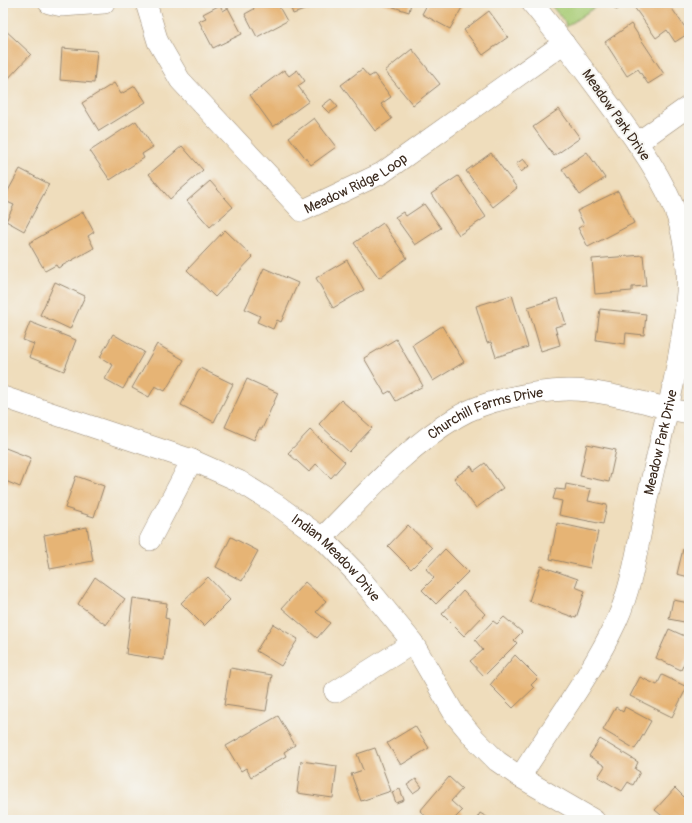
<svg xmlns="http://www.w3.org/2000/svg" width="692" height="823" font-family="Pangolin,sans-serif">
<rect width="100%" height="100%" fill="#f6f6f2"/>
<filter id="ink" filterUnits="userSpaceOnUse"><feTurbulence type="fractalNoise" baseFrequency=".025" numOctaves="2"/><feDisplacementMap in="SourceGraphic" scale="8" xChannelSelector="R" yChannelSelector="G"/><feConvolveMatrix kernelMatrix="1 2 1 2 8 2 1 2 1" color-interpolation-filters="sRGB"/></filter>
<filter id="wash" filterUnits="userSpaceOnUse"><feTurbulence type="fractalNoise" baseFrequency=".012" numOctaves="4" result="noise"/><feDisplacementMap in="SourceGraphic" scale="16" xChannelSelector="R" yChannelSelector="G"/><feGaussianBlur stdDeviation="0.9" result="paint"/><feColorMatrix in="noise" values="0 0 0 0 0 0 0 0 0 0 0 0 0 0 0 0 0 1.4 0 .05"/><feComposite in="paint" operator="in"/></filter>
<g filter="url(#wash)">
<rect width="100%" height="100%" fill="#efddbc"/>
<polygon fill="#a8cc75" stroke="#727b4a" points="549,3 601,3 566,27 565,22"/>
<g id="blocks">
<g fill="#e6b475">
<polygon points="251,3 277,3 287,21 257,37 245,14 254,9"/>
<polygon points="289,3 324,3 293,14"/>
<polygon points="381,3 411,3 409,12"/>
<polygon points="428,3 462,3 464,4 450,29 422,14"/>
<polygon points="611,3 620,3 623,7 616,10"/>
<polygon points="639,3 668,3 689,33 675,42 667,30 656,38 634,7"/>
<polygon points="220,5 223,11 228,8 242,34 213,48 199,21 206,18 203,14"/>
<polygon points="489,11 508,37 483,55 464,30"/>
<polygon points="631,24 664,74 648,84 638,69 627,76 605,42"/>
<polygon points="3,28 31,54 6,81 3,78"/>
<polygon points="62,48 97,51 94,83 60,80"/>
<polygon points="412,49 440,84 413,105 385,71"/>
<polygon points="362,69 369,77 374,74 391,97 381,104 392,119 375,131 341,85"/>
<polygon points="284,70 289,76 297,70 305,81 298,86 309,101 273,127 250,95"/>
<polygon points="114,83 121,94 135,86 146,102 99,131 82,103"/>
<polygon points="331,99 338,107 329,113 322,106"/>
<polygon points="559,109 580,138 554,156 533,127"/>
<polygon points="314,118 336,147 311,165 289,137"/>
<polygon points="136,121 153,147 142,154 144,158 110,180 90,151"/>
<polygon points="182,146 203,170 170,199 149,174"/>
<polygon points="587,152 605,178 580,195 562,169"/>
<polygon points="491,153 517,188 493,207 466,171"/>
<polygon points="523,159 529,166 521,172 516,164"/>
<polygon points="20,169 49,184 24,231 6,221 14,205 3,200"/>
<polygon points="458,176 486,217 459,235 431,194"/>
<polygon points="210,181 233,207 210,227 187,201"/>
<polygon points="618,191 634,223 588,247 578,228 584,225 577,211"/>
<polygon points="424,204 441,228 415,245 395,217 403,212 406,216"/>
<polygon points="83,212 94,232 88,236 94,248 58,268 56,265 45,271 29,243"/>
<polygon points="383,223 407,258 379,278 354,243"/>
<polygon points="225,230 253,257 215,297 187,270"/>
<polygon points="643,255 646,286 632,287 632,291 595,294 592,259"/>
<polygon points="347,260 364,290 333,308 316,278"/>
<polygon points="264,268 298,283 281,322 277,320 273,329 257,322 260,316 245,309"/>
<polygon points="55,282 85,296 70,329 40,315"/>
<polygon points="512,295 528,347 496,357 491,342 487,343 476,306"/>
<polygon points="558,298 566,324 555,327 560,345 541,351 528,307"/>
<polygon points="600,309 646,314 644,335 626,333 625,344 596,340"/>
<polygon points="30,322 76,340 64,371 29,357 34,344 23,340"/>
<polygon points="442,326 464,362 433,381 412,345"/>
<polygon points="113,334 144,352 123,389 105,379 113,365 100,357"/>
<polygon points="396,339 423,386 396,401 390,391 385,394 364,358"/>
<polygon points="157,344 184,360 165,391 155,386 149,397 132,388"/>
<polygon points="200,368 233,384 214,422 181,405"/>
<polygon points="247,379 278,393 262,429 259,429 254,440 225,427"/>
<polygon points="341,400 372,428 349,452 319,424"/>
<polygon points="310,430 345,462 331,478 316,464 309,472 288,453"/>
<polygon points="587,444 616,450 609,482 580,476"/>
<polygon points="3,447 31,458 20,487 3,480"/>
<polygon points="485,463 503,488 476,508 454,478 471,466 474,471"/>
<polygon points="76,476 104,486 94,517 65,508"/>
<polygon points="566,484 591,489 588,501 607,505 603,524 559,515 562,501 553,499 556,489 565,490"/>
<polygon points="557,523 598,532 590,568 550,559"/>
<polygon points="408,525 432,548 411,569 388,546"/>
<polygon points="87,527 93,561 50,569 44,535"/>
<polygon points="231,537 258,551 242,581 216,567"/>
<polygon points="445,549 468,572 436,604 422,590 434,578 426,569"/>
<polygon points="683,549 689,551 689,577 677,574"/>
<polygon points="541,566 578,579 575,587 585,591 576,618 529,601"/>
<polygon points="95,577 125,599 106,625 78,604"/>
<polygon points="208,577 230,600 204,626 181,603"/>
<polygon points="305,582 326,601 316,612 330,623 317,638 282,608"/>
<polygon points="463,591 485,614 464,636 442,614"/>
<polygon points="133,598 167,603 165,618 169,619 164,660 126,654"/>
<polygon points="673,600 689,603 689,623 669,619"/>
<polygon points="504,617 522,632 514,640 517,643 484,676 470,661 483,650 475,640 493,621 497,624"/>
<polygon points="273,624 298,639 281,666 256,651"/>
<polygon points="669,629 689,638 689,653 681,670 656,658"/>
<polygon points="515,655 538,678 531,685 534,688 513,708 490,685"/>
<polygon points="230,668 272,675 266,711 224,705"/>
<polygon points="662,675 687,687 672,717 630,696 640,677 657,685"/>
<polygon points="616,707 623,712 625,707 651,721 635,749 603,730"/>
<polygon points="278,716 295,745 284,752 286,756 251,777 246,768 241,771 226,746"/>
<polygon points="415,726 429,748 401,765 387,743"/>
<polygon points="600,739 638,762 635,769 640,772 633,785 628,782 622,791 598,777 605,766 589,756"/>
<polygon points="375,748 391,791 361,801 351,774 363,770 357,754"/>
<polygon points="301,761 337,766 333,798 297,793"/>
<polygon points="449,777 462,789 451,801 462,811 453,820 430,820 420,811"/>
<polygon points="416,779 422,787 413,793 407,785"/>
<polygon points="675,788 689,802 688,820 667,820 655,810"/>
<polygon points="400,789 404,800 396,803 392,792"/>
<polygon points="480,813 492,820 476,820"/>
</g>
</g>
</g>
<g filter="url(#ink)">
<use href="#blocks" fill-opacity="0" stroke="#95846d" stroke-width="1"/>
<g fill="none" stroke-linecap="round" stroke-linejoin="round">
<defs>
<g id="street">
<polyline points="49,3 62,6 104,3"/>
<path id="s1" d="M146,3L158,42L180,80L302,211L382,173L564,43"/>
<polyline points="637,143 689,106"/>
<path id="s2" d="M3,397L192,460L239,481L277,505L322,538L356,573L413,643L455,715L475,739L497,761L520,777L594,820"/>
<path id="s3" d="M322,538C364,496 405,448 457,417C485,400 534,391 567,390C603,389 653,406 689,413"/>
<polyline points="150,540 192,460"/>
<polyline points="335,692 413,643"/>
<path id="s4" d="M520,777C553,725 591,676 617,620C634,582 639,536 648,495C663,428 682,360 687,292C689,270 684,237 677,216C663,177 637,142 613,109C586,73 560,37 532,3"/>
</g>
</defs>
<use href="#street" stroke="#95846d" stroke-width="22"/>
<use href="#street" stroke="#fff" stroke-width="21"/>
</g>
</g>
<g text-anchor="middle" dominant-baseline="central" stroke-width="4" stroke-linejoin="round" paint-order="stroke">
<g font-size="14" fill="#3b2a1e" stroke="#f6f6f2">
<text transform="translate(616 115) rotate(55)">Meadow Park Drive</text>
<text stroke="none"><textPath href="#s1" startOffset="324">Meadow Ridge Loop</textPath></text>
<text stroke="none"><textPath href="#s3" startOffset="210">Churchill Farms Drive</textPath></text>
<text stroke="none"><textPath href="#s4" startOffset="368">Meadow Park Drive</textPath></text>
<text stroke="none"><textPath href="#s2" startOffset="375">Indian Meadow Drive</textPath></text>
</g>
</g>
<rect width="692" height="823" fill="none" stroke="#f6f6f2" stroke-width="16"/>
</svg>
